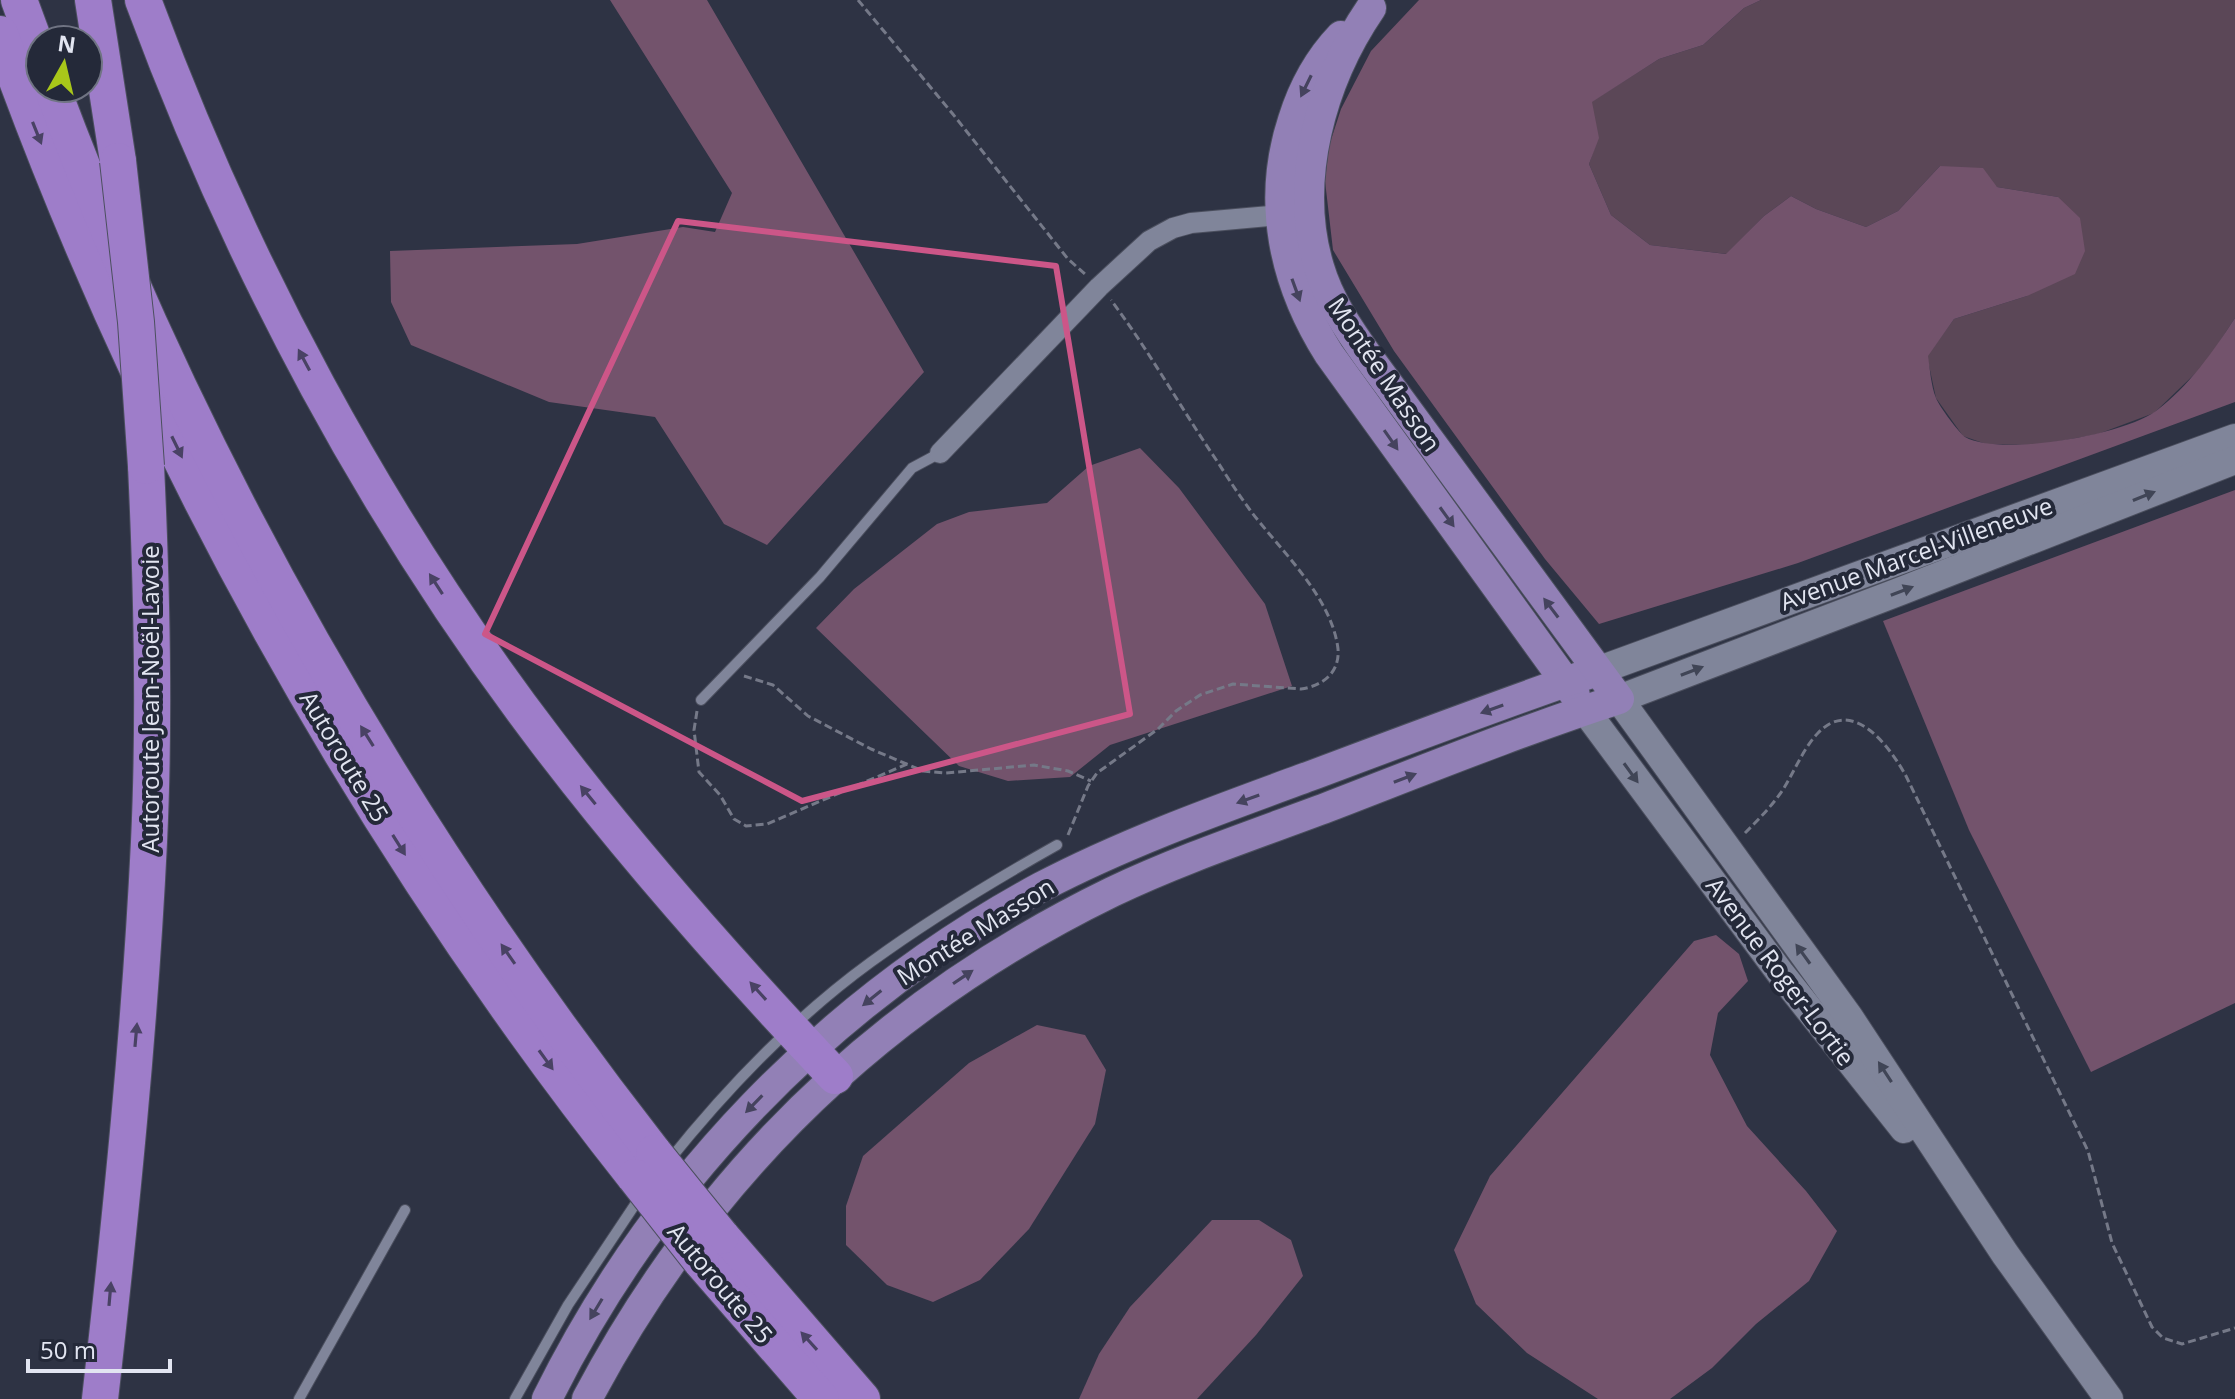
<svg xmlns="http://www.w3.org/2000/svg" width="2235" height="1399" font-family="'Open Sans',sans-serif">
<rect width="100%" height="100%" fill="#2e3344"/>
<polygon fill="#5b4757" points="1761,0 2235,0 2235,318 2205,364 2154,413 2098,434 2039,445 1986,444 1963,436 1936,398 1927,356 1954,319 2027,296 2058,197 1997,187 1940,166 1898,211 1866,227 1816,209 1791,196 1764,216 1727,254 1650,245 1611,215 1589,164 1598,138 1591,102 1659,59 1703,45 1744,8"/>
<g fill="#73536c">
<polygon points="610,0 707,0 924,372 767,545 724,524 655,417 549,402 411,345 391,302 390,251 577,244 683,227 715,232 732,193"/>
<path d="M1419,0H1761L1744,8L1703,45L1659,59L1592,102L1599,138L1589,164L1611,215L1650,245L1726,254L1764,216L1791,196L1816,209L1866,227L1898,211L1940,166L1983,168L1997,187L2058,197L2080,218L2085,251L2075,274L2027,296L1954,319L1928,356C1930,369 1931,386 1936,398C1939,406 1959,433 1965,437C2000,457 2124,435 2156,411C2189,386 2213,352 2235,318V402L1798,563L1599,624L1545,559L1394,351L1333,250L1325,181L1329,146L1341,109L1371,51Z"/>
<polygon points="1140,448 1179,488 1265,604 1292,686 1110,745 1070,777 1008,781 959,766 816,628 854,589 937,524 969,512 1047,503 1089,466"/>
<polygon points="2235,490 2235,1003 2091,1072 1969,830 1883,621"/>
<polygon points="1716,935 1739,954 1748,981 1718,1013 1710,1055 1747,1126 1806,1191 1837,1231 1809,1281 1756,1324 1712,1368 1670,1399 1598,1399 1527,1353 1476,1304 1454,1250 1490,1176 1694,941"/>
<polygon points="1037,1025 1085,1035 1106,1070 1095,1124 1029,1229 980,1280 933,1302 887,1285 846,1245 846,1206 863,1156 969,1063"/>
<polygon points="1212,1220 1259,1220 1291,1240 1303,1276 1256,1335 1197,1399 1079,1399 1099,1354 1130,1307"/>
</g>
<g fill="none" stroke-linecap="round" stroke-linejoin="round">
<defs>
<g id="lane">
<polyline points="701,700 820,577 912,468 940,453"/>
<path d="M667,1163C727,1088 794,1018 871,962C930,919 993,881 1057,845"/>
<polyline points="299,1399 405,1210"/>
<polyline points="515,1399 568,1305 642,1194"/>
</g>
<polyline id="street" points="940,453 1099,287 1149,241 1173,228 1191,223 1291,214"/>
<g id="secondary">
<polyline points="1597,671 2235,438"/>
<polyline points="1585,710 1781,974 1904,1129"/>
<polyline points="2109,1399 2005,1254 1849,1017 1619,699 1901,591 2235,460"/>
</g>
<g id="primary">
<path d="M1341,36C1318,60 1303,88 1293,120C1266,202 1284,283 1329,354L1575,695"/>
<path d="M547,1399C654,1182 828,1002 1041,887C1127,842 1220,809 1310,776C1406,740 1501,704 1597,671"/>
<path d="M587,1399C706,1174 882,1004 1112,892C1181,859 1256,834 1328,807C1424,770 1520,731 1619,699L1369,358C1349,330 1329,301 1319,267C1293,181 1321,81 1371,8"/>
</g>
<g id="highway">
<polyline points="19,0 40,57"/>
<polyline points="93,0 118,161"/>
<path d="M143,0C241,265 376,518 547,742C636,859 734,969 835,1076"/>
<path d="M0,34C147,444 364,835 635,1177"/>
<path d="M52,88C195,470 402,831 654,1153"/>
<polyline points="721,1236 862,1399"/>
<polyline points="701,1261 821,1399"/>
<path d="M100,1399C121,1214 140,1028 149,842C155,717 152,591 146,466"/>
</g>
</defs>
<use href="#lane" stroke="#4b4f5e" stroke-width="12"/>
<use href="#street" stroke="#4b4f5e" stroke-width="22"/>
<use href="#secondary" stroke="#4b4f5e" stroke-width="30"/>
<use href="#primary" stroke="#4b4f5e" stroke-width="32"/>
<use href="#highway" stroke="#4b4f5e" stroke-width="38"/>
<g stroke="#757988" stroke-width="3" stroke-dasharray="8 4" stroke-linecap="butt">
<polyline points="858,0 952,113 1068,259 1086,275"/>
<polyline points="744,676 773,685 808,716 871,749 923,771 946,773 1034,765 1068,771 1091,781"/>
<polyline points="697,711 694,730 699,772 720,795 734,819 746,826 767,824 907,764"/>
<path d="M1745,833C1758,820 1771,807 1782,791C1794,773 1802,750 1818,733C1853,696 1890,747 1906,776L2088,1151L2112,1243L2152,1327L2163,1338L2182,1344L2235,1328"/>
<path d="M1068,835L1088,786L1097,773L1158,729L1176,711L1200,695L1233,684L1301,689C1322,686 1340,673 1338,649C1332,597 1280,550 1250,510C1239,495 1229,480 1219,464C1182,410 1150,352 1111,300"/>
</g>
<use href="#lane" stroke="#80859a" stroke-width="10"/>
<use href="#street" stroke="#80859a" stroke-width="20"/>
<use href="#secondary" stroke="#80859a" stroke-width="28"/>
<use href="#primary" stroke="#9280b6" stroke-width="30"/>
<use href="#highway" stroke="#9e7dc9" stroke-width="36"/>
<defs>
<g id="highway-bridge">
<polyline points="118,161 136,322 146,466"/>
<polyline points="654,1153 721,1236"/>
<polyline points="635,1177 701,1261"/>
</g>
</defs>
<use href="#highway-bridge" stroke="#4b4f5e" stroke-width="38" stroke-linecap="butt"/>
<use href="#highway-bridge" stroke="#9e7dc9" stroke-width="36"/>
</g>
<defs><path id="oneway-solid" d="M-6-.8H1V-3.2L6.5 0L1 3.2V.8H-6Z" transform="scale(2)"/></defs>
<g fill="#45435e">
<use href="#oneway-solid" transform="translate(1306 86) rotate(116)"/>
<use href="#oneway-solid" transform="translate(1296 290) rotate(70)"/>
<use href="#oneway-solid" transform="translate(1391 440) rotate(55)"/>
<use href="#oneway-solid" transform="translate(1447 517) rotate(54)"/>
<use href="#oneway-solid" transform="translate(1551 608) rotate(-127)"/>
<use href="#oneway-solid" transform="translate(1492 709) rotate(160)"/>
<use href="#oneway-solid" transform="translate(1405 778) rotate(-21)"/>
<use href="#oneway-solid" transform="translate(1248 799) rotate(160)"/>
<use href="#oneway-solid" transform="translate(963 977) rotate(-34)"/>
<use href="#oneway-solid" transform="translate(872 998) rotate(141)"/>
<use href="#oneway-solid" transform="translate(754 1104) rotate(134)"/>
<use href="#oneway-solid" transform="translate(596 1309) rotate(121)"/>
</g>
<g fill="#494264">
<use href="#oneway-solid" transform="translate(37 133) rotate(68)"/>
<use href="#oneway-solid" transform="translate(304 360) rotate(-118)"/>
<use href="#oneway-solid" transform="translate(177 447) rotate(64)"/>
<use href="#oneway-solid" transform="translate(436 584) rotate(-123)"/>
<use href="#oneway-solid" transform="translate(367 736) rotate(-122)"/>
<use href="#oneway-solid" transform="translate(588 795) rotate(-129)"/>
<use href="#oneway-solid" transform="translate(399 845) rotate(58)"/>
<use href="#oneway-solid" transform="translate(508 954) rotate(-125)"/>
<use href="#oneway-solid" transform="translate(758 991) rotate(-132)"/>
<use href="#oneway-solid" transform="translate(136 1035) rotate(-85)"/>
<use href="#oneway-solid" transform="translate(546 1060) rotate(54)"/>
<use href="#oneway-solid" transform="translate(110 1294) rotate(-85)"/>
<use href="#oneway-solid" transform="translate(809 1341) rotate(-132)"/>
</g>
<g fill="#404556">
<use href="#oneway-solid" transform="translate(2144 496) rotate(-22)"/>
<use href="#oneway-solid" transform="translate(1902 591) rotate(-21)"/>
<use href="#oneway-solid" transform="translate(1692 671) rotate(-21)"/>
<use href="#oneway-solid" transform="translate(1631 773) rotate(54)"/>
<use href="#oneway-solid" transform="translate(1803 954) rotate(-126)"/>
<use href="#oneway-solid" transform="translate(1885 1072) rotate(-123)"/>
</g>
<path fill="none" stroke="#cc5688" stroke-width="6" stroke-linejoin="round" d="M678,221L1056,266L1130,714L802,801L485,634Z"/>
<g text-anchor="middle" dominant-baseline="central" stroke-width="8" stroke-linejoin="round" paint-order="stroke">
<g font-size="24" fill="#e2e5f1" stroke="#242939">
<text transform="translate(1385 374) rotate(56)">Montée Masson</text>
<text transform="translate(1916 553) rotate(-20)">Avenue Marcel-Villeneuve</text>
<text transform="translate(149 699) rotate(-90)">Autoroute Jean-Noël-Lavoie</text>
<text transform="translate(345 756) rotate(59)">Autoroute 25</text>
<text transform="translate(975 931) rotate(-32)">Montée Masson</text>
<text transform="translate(1781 971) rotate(53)">Avenue Roger-Lortie</text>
<text transform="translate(721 1283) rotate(50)">Autoroute 25</text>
</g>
</g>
<g transform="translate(64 64) rotate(8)"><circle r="38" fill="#242939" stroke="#707483" stroke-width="2"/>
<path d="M0-6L14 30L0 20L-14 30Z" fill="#a9c71a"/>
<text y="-12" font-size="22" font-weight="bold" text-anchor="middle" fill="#e2e5f1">N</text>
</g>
<path d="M28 1359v12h142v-12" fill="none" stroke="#e2e5f1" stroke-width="4"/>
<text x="40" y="1359" font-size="24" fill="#e2e5f1" stroke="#242939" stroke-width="6" paint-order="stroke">50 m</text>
</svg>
